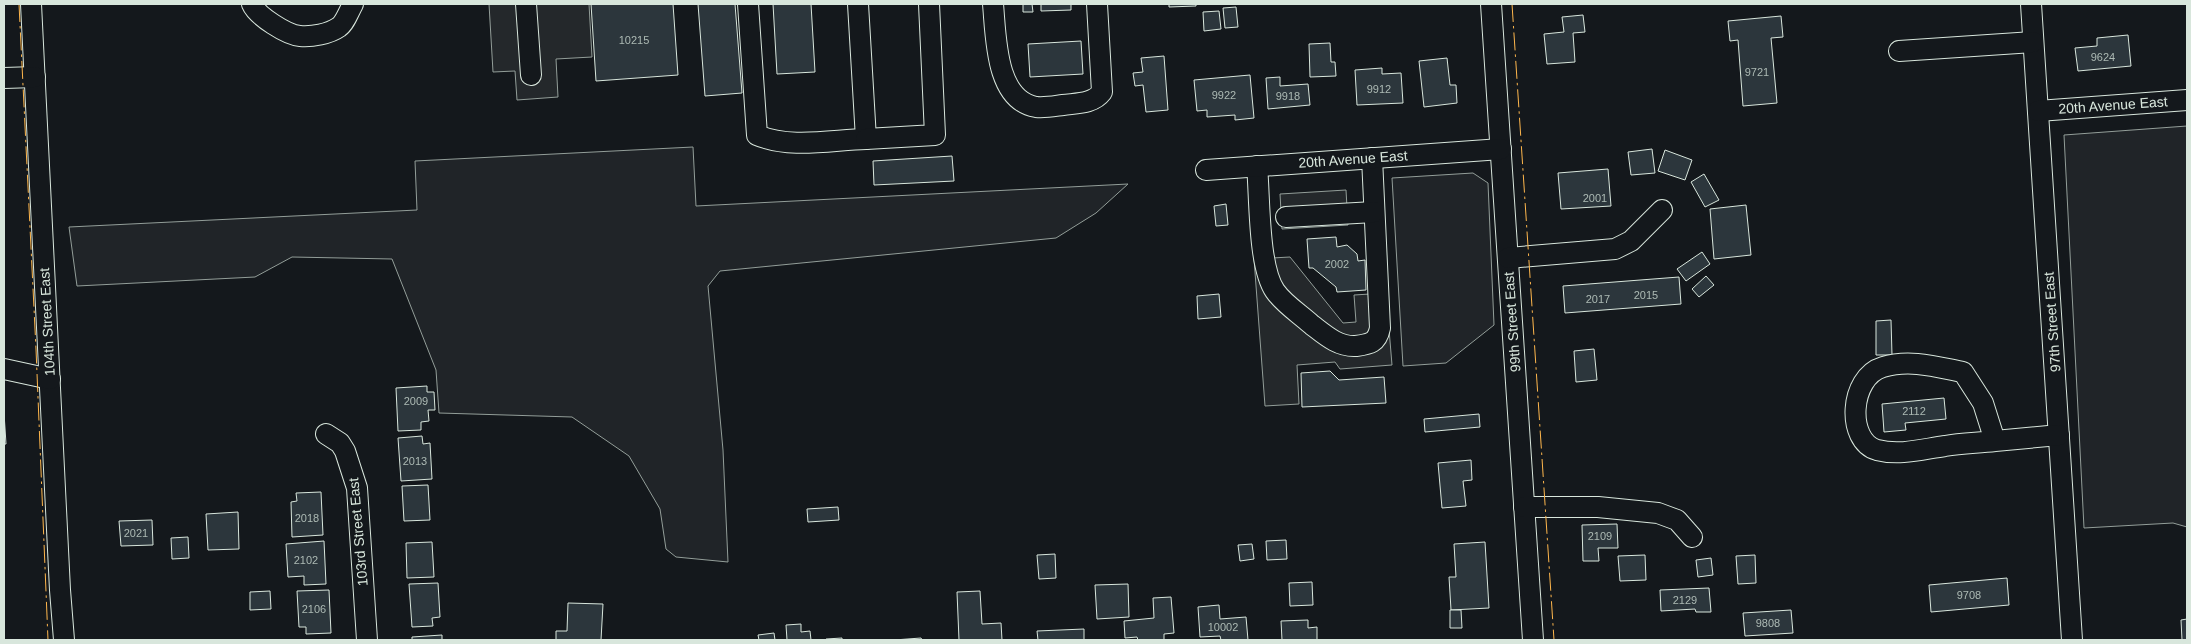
<svg xmlns="http://www.w3.org/2000/svg" width="2191" height="644" font-family="Arial,sans-serif">
<rect width="100%" height="100%" fill="#14181c"/>
<g fill="#202428" stroke="#939e99">
<polygon points="2187,126 2187,527 2173,523 2084,528 2064,135"/>
<polygon points="693,147 696,206 1128,184 1096,213 1056,238 720,271 708,286 723,450 728,562 676,557 666,549 660,509 629,456 572,417 439,413 436,370 392,259 292,257 255,277 77,286 69,227 417,210 415,161"/>
<polygon points="1473,173 1488,183 1494,325 1446,363 1403,366 1392,178"/>
</g>
<g fill="#24282b" stroke="#939e99">
<polygon points="489,4 589,4 592,57 556,59 558,97 517,100 515,71 493,72"/>
<polygon points="1346,190 1348,225 1282,229 1280,194"/>
<polygon points="1290,257 1343,323 1356,322 1354,295 1386,293 1392,365 1340,369 1335,362 1297,365 1299,404 1265,406 1254,259"/>
</g>
<g fill="#2c363c" stroke="#d8e6dc">
<polygon points="591,4 673,4 678,75 596,81"/>
<polygon points="698,4 735,4 742,93 705,96"/>
<polygon points="773,4 811,4 815,72 777,74"/>
<polygon points="1023,4 1032,4 1033,12 1023,12"/>
<polygon points="1041,4 1071,4 1071,10 1041,11"/>
<polygon points="1169,4 1196,4 1196,6 1169,7"/>
<polygon points="1236,7 1238,27 1225,28 1223,8"/>
<polygon points="1219,11 1221,29 1204,31 1203,12"/>
<polygon points="1583,15 1585,32 1573,33 1575,62 1547,64 1544,34 1564,32 1562,17"/>
<polygon points="1781,16 1783,37 1771,38 1777,103 1743,106 1738,40 1730,41 1728,21"/>
<polygon points="2128,35 2131,66 2078,71 2075,48 2097,46 2097,38"/>
<polygon points="1081,41 1083,74 1030,77 1028,44"/>
<polygon points="1330,43 1331,62 1335,62 1336,76 1310,77 1309,44"/>
<polygon points="1164,56 1168,110 1146,112 1143,85 1135,86 1133,73 1143,72 1141,58"/>
<polygon points="1447,58 1450,85 1456,85 1457,103 1424,107 1419,61"/>
<polygon points="1382,68 1382,74 1401,73 1403,103 1357,105 1355,70"/>
<polygon points="1250,75 1254,118 1235,120 1235,115 1207,117 1207,110 1197,111 1194,80"/>
<polygon points="1280,77 1280,86 1308,84 1310,105 1268,109 1266,78"/>
<polygon points="1652,149 1655,173 1631,175 1628,152"/>
<polygon points="1665,150 1692,160 1685,180 1658,171"/>
<polygon points="952,156 954,181 874,185 873,161"/>
<polygon points="1608,169 1611,206 1561,209 1558,173"/>
<polygon points="1704,174 1719,200 1705,207 1691,182"/>
<polygon points="1226,204 1228,225 1216,226 1214,206"/>
<polygon points="1746,205 1751,255 1714,259 1710,209"/>
<polygon points="1336,237 1337,247 1347,245 1357,254 1358,261 1365,260 1366,290 1337,292 1336,287 1313,268 1309,268 1307,239"/>
<polygon points="1702,252 1710,264 1686,281 1677,269"/>
<polygon points="1706,276 1714,285 1699,297 1692,289"/>
<polygon points="1679,277 1681,304 1565,313 1563,286"/>
<polygon points="1219,294 1221,317 1198,319 1197,296"/>
<polygon points="1891,320 1892,355 1876,355 1876,321"/>
<polygon points="1594,349 1597,380 1576,382 1574,351"/>
<polygon points="1330,371 1339,380 1384,377 1386,403 1302,407 1301,373"/>
<polygon points="427,386 427,392 434,392 435,410 428,410 429,421 421,422 421,430 398,431 396,388"/>
<polygon points="1944,398 1946,419 1905,423 1906,430 1884,432 1882,404"/>
<polygon points="4,413 6,444 4,444"/>
<polygon points="1479,414 1480,427 1425,432 1424,419"/>
<polygon points="422,436 423,444 430,443 432,479 401,481 398,438"/>
<polygon points="1471,460 1472,480 1463,481 1466,506 1442,508 1438,463"/>
<polygon points="428,485 430,520 404,521 402,486"/>
<polygon points="321,492 323,535 292,537 291,502 297,501 296,493"/>
<polygon points="838,507 839,520 808,522 807,509"/>
<polygon points="238,512 239,549 208,550 206,514"/>
<polygon points="152,520 153,545 121,546 119,521"/>
<polygon points="1617,524 1618,548 1598,548 1599,561 1583,561 1582,525"/>
<polygon points="188,537 189,558 172,559 171,538"/>
<polygon points="1286,540 1287,559 1267,560 1266,541"/>
<polygon points="324,541 326,584 304,585 304,576 288,577 286,544"/>
<polygon points="432,542 434,577 407,578 406,543"/>
<polygon points="1485,542 1489,608 1451,610 1449,577 1456,577 1454,544"/>
<polygon points="1252,544 1254,559 1240,561 1238,545"/>
<polygon points="1055,554 1056,578 1039,579 1037,555"/>
<polygon points="1645,555 1646,580 1620,581 1618,556"/>
<polygon points="1755,555 1756,583 1738,584 1736,556"/>
<polygon points="1711,558 1713,575 1698,577 1696,560"/>
<polygon points="2007,578 2009,605 1931,612 1929,585"/>
<polygon points="1312,582 1313,605 1290,606 1289,583"/>
<polygon points="438,583 440,617 432,618 433,626 412,627 409,584"/>
<polygon points="1128,584 1129,617 1097,619 1095,585"/>
<polygon points="1709,588 1711,612 1696,612 1695,609 1661,611 1660,590"/>
<polygon points="329,590 331,633 306,634 306,627 299,627 297,591"/>
<polygon points="270,591 271,609 250,610 250,592"/>
<polygon points="980,591 982,624 1001,623 1002,640 959,640 957,592"/>
<polygon points="1171,597 1174,633 1164,634 1164,640 1138,640 1137,637 1125,638 1124,621 1154,618 1153,598"/>
<polygon points="568,603 603,604 601,640 556,640 556,631 567,631"/>
<polygon points="1219,605 1220,619 1246,617 1248,640 1221,640 1220,636 1200,637 1198,607"/>
<polygon points="1450,610 1461,610 1462,628 1450,628"/>
<polygon points="1791,610 1793,633 1745,636 1743,613"/>
<polygon points="2187,619 2187,640 2182,640 2181,620"/>
<polygon points="1308,620 1308,628 1317,627 1317,640 1282,640 1281,621"/>
<polygon points="801,624 801,632 810,631 811,640 787,640 786,625"/>
<polygon points="1084,629 1084,640 1038,640 1037,631"/>
<polygon points="774,633 775,640 759,640 758,635"/>
<polygon points="442,635 442,640 412,640 412,637"/>
<polygon points="842,638 842,640 826,640 826,639"/>
<polygon points="921,638 922,640 894,640"/>
</g>
<g fill="none" stroke-linecap="round" stroke-linejoin="round">
<defs>
<g id="minor">
<polyline points="31,4 60,590 64,640"/>
<path d="M252,4C257,16 287,35 300,36C312,37 329,34 339,27C345,23 349,11 353,4"/>
<polyline points="526,4 531,75"/>
<path d="M748,4L757,135C790,149 831,140 866,139L858,4"/>
<path d="M993,4C996,35 995,100 1036,107C1045,108 1055,106 1063,105C1077,103 1093,104 1102,92L1097,4"/>
<polyline points="1491,4 1533,640"/>
<polyline points="2031,4 2072,640"/>
<polyline points="1899,51 2033,42"/>
<polyline points="4,78 35,77"/>
<polyline points="2038,111 2187,100"/>
<polyline points="866,139 935,135 929,4"/>
<path d="M1257,166C1260,198 1258,266 1275,291C1284,304 1300,314 1312,325C1325,335 1338,347 1356,346C1370,344 1377,343 1380,328L1372,158"/>
<polyline points="1206,170 1501,149"/>
<polyline points="1286,217 1374,212"/>
<polyline points="1508,258 1615,249 1631,241 1662,210"/>
<polyline points="4,369 50,379"/>
<polyline points="326,434 340,443 345,451 357,488 367,640"/>
<path d="M1995,441C1978,443 1962,443 1945,446C1923,449 1900,456 1877,450C1846,441 1849,377 1883,367C1910,359 1937,367 1963,372L1983,403L1995,441L2059,435"/>
<polyline points="1524,507 1598,507 1658,513 1677,520 1692,537"/>
</g>
</defs>
<use href="#minor" stroke="#d8e6dc" stroke-width="22"/>
<use href="#minor" stroke="#14181c" stroke-width="20"/>
<g stroke="#ffb74d" stroke-width="1" stroke-dasharray="18 4 2.5 4" stroke-linecap="butt">
<polyline points="19,4 36,349 48,640"/>
<polyline points="1512,4 1554,640"/>
</g>
</g>
<g text-anchor="middle" dominant-baseline="central" stroke-width="4" stroke-linejoin="round" paint-order="stroke">
<g font-size="11" fill="#adbab4">
<text x="634" y="40">10215</text>
<text x="2103" y="57">9624</text>
<text x="1757" y="72">9721</text>
<text x="1379" y="89">9912</text>
<text x="1224" y="95">9922</text>
<text x="1288" y="96">9918</text>
<text x="1595" y="198">2001</text>
<text x="1337" y="264">2002</text>
<text x="1646" y="295">2015</text>
<text x="1598" y="299">2017</text>
<text x="416" y="401">2009</text>
<text x="1914" y="411">2112</text>
<text x="415" y="461">2013</text>
<text x="307" y="518">2018</text>
<text x="136" y="533">2021</text>
<text x="1600" y="536">2109</text>
<text x="306" y="560">2102</text>
<text x="1969" y="595">9708</text>
<text x="1685" y="600">2129</text>
<text x="314" y="609">2106</text>
<text x="1768" y="623">9808</text>
<text x="1223" y="627">10002</text>
</g>
<g font-size="14" fill="#d8e6dc" stroke="#14181c">
<text transform="translate(2113 105) rotate(-4)">20th Avenue East</text>
<text transform="translate(1353 159) rotate(-4)">20th Avenue East</text>
<text transform="translate(47 322) rotate(-93)">104th Street East</text>
<text transform="translate(1512 322) rotate(-94)">99th Street East</text>
<text transform="translate(2052 322) rotate(-94)">97th Street East</text>
<text transform="translate(358 532) rotate(-95)">103rd Street East</text>
</g>
</g>
<rect width="2191" height="644" fill="none" stroke="#d8e6dc" stroke-width="10"/>
</svg>
